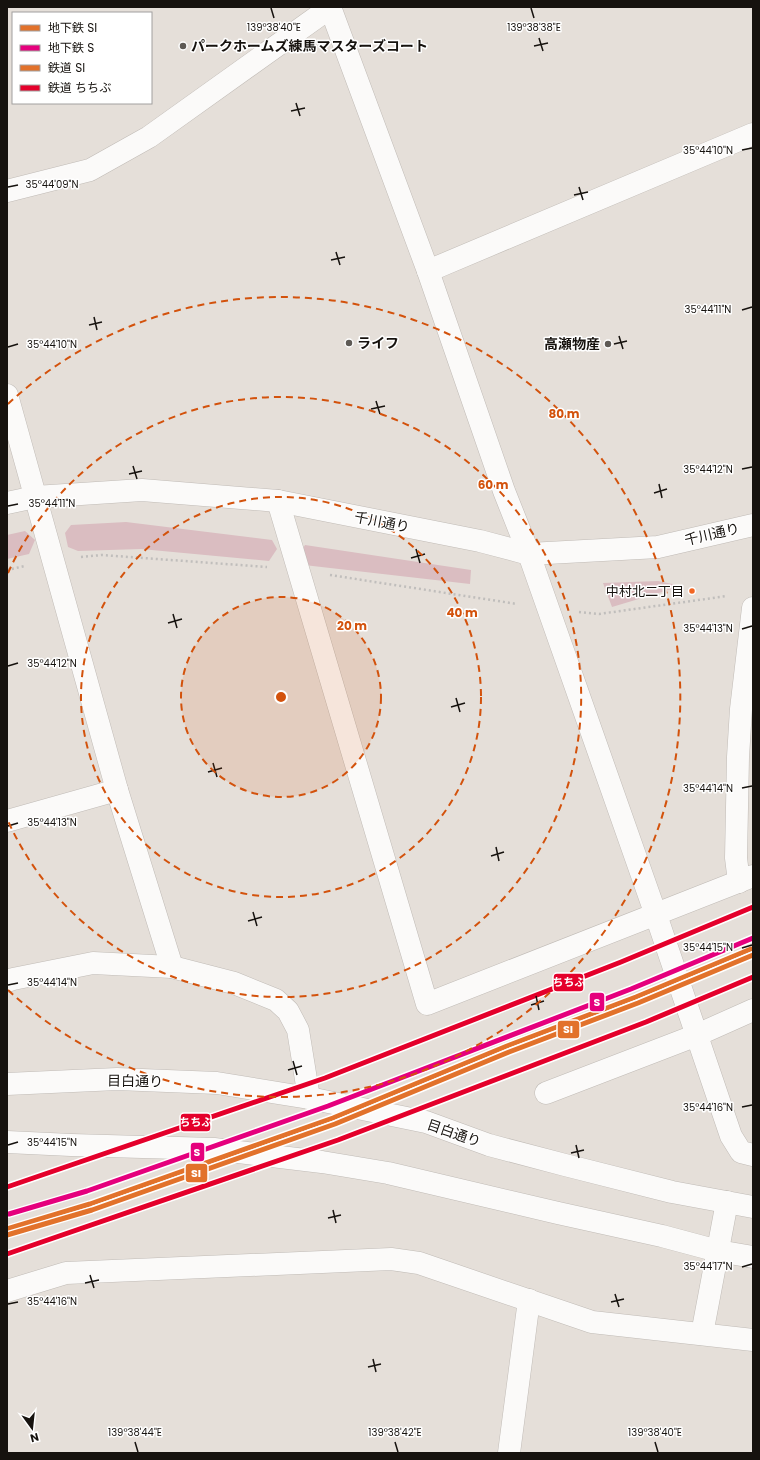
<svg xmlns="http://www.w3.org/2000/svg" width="760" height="1460" font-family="Poppins,'Noto Sans JP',sans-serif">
<rect width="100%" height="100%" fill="#e5dfd9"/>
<g fill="#dabdc1">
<polygon points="126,522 272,540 277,549 269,561 141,549 78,551 68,547 65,533 71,525"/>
<polygon points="25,531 35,540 29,554 7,559 7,535"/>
<polygon points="305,545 471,570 470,584 304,565 301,552"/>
<polygon points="658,581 682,586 612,607 603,583"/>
</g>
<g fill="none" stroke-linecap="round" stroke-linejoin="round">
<defs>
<g id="minor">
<polyline points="7,191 90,170 149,137 331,7"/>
<polyline points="428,271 753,134"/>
<polyline points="7,395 117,790 172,967"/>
<polyline points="278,501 427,1004 753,876"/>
<polyline points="529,554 656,915 731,1136 741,1152 753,1155"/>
<polyline points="7,821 117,790"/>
<polyline points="739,882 736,858 738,757 741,709 753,608"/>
<polyline points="7,981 13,979 93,963 172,967 234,983 276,1000 288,1011 298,1030 309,1098"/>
<polyline points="546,1093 697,1035 753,1010"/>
<polyline points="7,1291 66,1273 391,1259 419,1263 592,1322 753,1340"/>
<polyline points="702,1334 727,1202"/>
<polyline points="509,1453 529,1300"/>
</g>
<polyline id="tertiary" points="330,7 428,271 504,491 529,554"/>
<polyline id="secondary" points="7,503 35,497 142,490 278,501 480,541 529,554 658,547 753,525"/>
<g id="primary">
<polyline points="7,1084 117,1079 217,1083 309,1098 426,1122 489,1145 565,1165 672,1192 753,1207"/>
<polyline points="7,1142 71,1145 214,1149 322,1162 388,1173 558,1213 662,1236 718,1251 753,1257"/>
</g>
</defs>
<use href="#minor" stroke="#c0bbb6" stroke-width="23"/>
<use href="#tertiary" stroke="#c0bbb6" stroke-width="23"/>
<use href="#secondary" stroke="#c0bbb6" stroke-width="23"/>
<use href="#primary" stroke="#c0bbb6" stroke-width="23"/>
<g stroke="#c0bebc" stroke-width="2.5" stroke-dasharray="2 3" stroke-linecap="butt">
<polyline points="81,557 102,555 267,567"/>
<polyline points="7,570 25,566"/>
<polyline points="330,575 517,604"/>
<polyline points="579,612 599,614 727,596"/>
</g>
<use href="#minor" stroke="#fbfaf9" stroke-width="22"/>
<use href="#tertiary" stroke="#fbfaf9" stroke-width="22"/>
<use href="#secondary" stroke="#fbfaf9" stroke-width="22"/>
<use href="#primary" stroke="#fbfaf9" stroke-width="22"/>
<defs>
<polyline id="rail-1" points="7,1229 90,1204 333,1118 507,1046 636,997 751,949"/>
<g id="rail-2">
<polyline points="7,1187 325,1078 621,962 753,907"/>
<polyline points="7,1254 338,1140 646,1022 753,977"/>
</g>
</defs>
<use href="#rail-1" stroke="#fff" stroke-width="8"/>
<use href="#rail-2" stroke="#fff" stroke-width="8"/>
<use href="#rail-1" stroke="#e2722b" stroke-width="5"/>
<use href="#rail-2" stroke="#e4002b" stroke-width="5"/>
<defs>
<polyline id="metro-1" points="7,1235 92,1210 335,1124 509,1052 638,1003 753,955"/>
<polyline id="metro-2" points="9,1214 87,1191 328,1106 631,989 753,938"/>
</defs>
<use href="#metro-1" stroke="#fff" stroke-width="8"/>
<use href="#metro-2" stroke="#fff" stroke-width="8"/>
<use href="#metro-1" stroke="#e2722b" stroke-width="5"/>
<use href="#metro-2" stroke="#e5007d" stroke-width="5"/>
</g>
<path fill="none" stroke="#16120e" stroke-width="1.5" d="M271,8L274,18M531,8L534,18M539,38L543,51M534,46L548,43M296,103L300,116M291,111L305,108M742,150L752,148M8,187L18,185M579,187L583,200M574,195L588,192M336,252L340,265M331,260L345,257M742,310L752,307M94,317L97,330M89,325L102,322M619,336L623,349M614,344L627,341M8,347L18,344M376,401L380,414M371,409L385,406M133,466L137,479M742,469L752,467M129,474L142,471M659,484L662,498M654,493L667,489M8,506L18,504M416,549L420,563M411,558L425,554M173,614L177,628M168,623L182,619M742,629L752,626M8,666L18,663M456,698L460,712M451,707L465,703M213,763L217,777M208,772L222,768M742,788L752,786M8,826L18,823M496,847L499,861M491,856L504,852M253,912L257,926M248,921L262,917M742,948L752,945M8,985L18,983M536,996L539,1010M531,1005L544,1001M293,1061L297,1075M288,1070L302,1066M742,1107L752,1105M8,1145L18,1142M576,1145L579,1158M571,1153L584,1150M333,1210L336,1223M328,1218L341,1215M742,1267L752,1264M90,1275L94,1288M85,1283L99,1280M615,1294L619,1307M611,1302L624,1299M8,1304L18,1302M373,1359L376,1372M368,1367L381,1364M135,1442L138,1452M395,1442L398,1452M655,1442L658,1452"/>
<circle cx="281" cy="697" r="100" fill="#d3520c" fill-opacity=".12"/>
<g fill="none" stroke="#d3520c" stroke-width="2" stroke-dasharray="7 5">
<circle cx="281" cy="697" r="100"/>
<circle cx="281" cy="697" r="200"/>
<path d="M8 573A300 300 0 1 1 8 821"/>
<path d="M8 404A400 400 0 1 1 8 990"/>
</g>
<g fill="#5e5a55" stroke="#fff" stroke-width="1.5">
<circle cx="183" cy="46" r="4"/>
<circle cx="349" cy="343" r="4"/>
<circle cx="608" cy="344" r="4"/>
</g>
<circle fill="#f26522" stroke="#fff" stroke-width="1.5" cx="692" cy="591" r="3.5"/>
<g text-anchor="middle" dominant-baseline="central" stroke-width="3" stroke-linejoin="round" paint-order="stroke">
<g font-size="13" fill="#16120e" stroke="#fff" text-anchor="end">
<text x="684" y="591">中村北二丁目</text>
</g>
<g font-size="14" font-weight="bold" fill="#16120e" stroke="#fff" text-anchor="start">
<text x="191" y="46">パークホームズ練馬マスターズコート</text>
<text x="357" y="343">ライフ</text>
<text x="600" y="344" text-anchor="end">高瀬物産</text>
</g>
<g font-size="14" fill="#16120e" stroke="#fff">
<text transform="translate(382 522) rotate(11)">千川通り</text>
<text transform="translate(712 534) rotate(-13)">千川通り</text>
<text transform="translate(135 1081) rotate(1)">目白通り</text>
<text transform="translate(454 1133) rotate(19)">目白通り</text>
</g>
</g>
<g font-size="10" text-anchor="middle" fill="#16120e" stroke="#fff" stroke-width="3" stroke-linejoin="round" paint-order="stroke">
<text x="274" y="31">139°38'40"E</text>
<text x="534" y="31">139°38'38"E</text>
<text x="708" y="154">35°44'10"N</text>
<text x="52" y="188">35°44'09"N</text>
<text x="708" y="313">35°44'11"N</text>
<text x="52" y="348">35°44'10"N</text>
<text x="708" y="473">35°44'12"N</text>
<text x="52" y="507">35°44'11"N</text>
<text x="708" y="632">35°44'13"N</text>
<text x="52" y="667">35°44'12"N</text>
<text x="708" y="792">35°44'14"N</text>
<text x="52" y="826">35°44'13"N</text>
<text x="708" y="951">35°44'15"N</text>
<text x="52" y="986">35°44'14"N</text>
<text x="708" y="1111">35°44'16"N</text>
<text x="52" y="1146">35°44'15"N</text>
<text x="708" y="1270">35°44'17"N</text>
<text x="52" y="1305">35°44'16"N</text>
<text x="135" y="1436">139°38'44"E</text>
<text x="395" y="1436">139°38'42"E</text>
<text x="655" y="1436">139°38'40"E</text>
</g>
<circle cx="281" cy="697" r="6" fill="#d3520c" stroke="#fff" stroke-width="2"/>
<g font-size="12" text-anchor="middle" font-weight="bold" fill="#d3520c" stroke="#fff" stroke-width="3" stroke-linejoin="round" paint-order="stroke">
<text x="564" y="418">80 m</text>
<text x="493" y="489">60 m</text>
<text x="462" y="617">40 m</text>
<text x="352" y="630">20 m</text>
</g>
<g stroke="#fff" stroke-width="1.5">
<rect x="553" y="973" width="31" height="19" rx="4" fill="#e4002b"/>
<rect x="589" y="992" width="16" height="20" rx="4" fill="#e5007d"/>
<rect x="557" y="1020" width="23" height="19" rx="4" fill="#e2722b"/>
<rect x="180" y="1113" width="31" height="19" rx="4" fill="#e4002b"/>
<rect x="190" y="1142" width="15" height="20" rx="4" fill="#e5007d"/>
<rect x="185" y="1163" width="23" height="20" rx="4" fill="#e2722b"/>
</g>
<g font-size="11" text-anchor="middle" font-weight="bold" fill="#fff">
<text x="569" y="986">ちちぶ</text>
<text x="597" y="1006">S</text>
<text x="568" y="1033">SI</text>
<text x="196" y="1126">ちちぶ</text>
<text x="197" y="1156">S</text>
<text x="196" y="1177">SI</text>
</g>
<rect width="760" height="1460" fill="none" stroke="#16120e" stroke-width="16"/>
<rect x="12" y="12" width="140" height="92" fill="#ffffff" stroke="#a2a09f"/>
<rect x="20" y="25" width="20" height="6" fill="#e2722b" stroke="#a2a09f"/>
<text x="48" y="32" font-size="12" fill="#16120e">地下鉄 SI</text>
<rect x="20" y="45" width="20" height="6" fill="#e5007d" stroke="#a2a09f"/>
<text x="48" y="52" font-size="12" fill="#16120e">地下鉄 S</text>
<rect x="20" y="65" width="20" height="6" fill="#e2722b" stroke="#a2a09f"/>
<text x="48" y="72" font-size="12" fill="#16120e">鉄道 SI</text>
<rect x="20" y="85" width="20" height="6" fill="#e4002b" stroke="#a2a09f"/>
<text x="48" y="92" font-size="12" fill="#16120e">鉄道 ちちぶ</text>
<g transform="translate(32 1428) rotate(165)" stroke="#ffffff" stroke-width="3" paint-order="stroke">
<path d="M0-3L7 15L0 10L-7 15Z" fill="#16120e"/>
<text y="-6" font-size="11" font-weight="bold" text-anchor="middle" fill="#16120e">N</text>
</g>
</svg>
